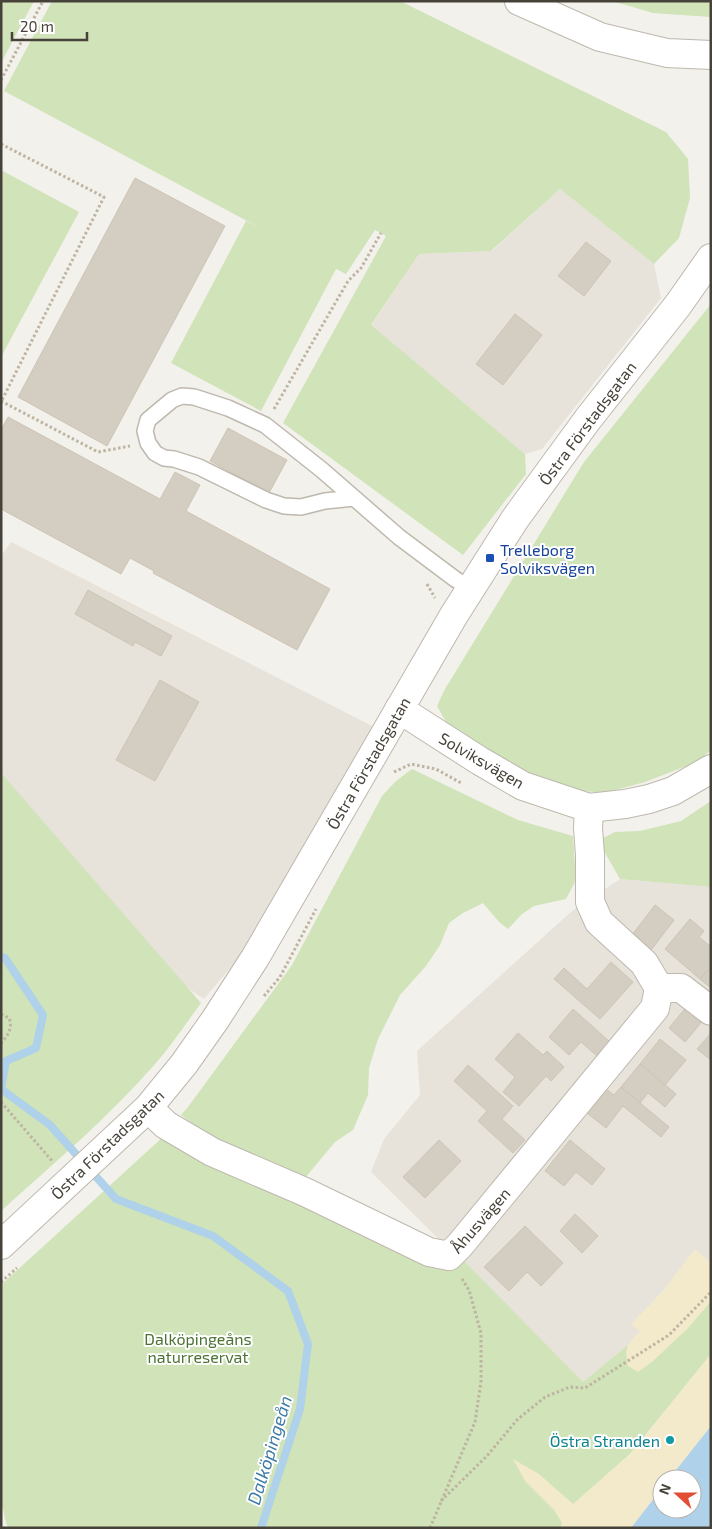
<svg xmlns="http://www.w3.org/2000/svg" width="712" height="1529" font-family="'Exo 2',sans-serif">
<rect width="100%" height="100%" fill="#f3f1eb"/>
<g fill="#e7e3da">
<polygon points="560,189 654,264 661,298 542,449 525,454 371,326 419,254 492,251"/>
<polygon points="11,542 374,727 254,940 204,999 173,978 1,797 1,556"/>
<polygon points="620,879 711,887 711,1263 695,1250 664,1290 632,1324 640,1331 629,1344 583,1382 371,1172 384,1139 420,1095 417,1051 572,911"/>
</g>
<g fill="#d0e3b9">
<polygon points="1,1 34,1 1,63"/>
<polygon points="52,1 400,1 666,132 688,159 690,198 679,238 654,264 560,189 491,251 419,254 371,325 525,454 526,474 463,555 283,423 386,236 375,230 346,274 336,269 261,411 171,363 246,221 262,229 4,91"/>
<polygon points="612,1 711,1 711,17 653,13"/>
<polygon points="1,170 79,212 1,357"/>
<polygon points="711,304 711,750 697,762 645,782 604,793 572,790 529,773 497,757 446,722 437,706 445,689 584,462"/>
<polygon points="412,769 518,820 573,836 576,880 566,899 534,906 522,914 508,929 499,922 483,903 463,913 449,923 440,945 426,966 400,995 378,1039 369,1068 368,1095 353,1130 335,1142 305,1178 210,1136 181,1115 188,1107 292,965 382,796 396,781"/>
<path d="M1,773L201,1003C186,1023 172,1045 155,1064C109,1117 54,1163 1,1211Z"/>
<polygon points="711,801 711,887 620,879 601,846 603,838 615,832 640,831 681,821"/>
<path d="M164,1136L445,1270L458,1255L583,1382L629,1344L626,1353L686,1330L711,1301V1354L630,1454L585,1494L565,1528H9C3,1521 6,1512 1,1505V1285Z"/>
</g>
<g fill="#f3eacc">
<path d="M695,1249L711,1263V1301L686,1330L652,1362L638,1372L628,1366C624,1346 627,1345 640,1331L631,1324L664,1290Z"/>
<polygon points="711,1354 711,1426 669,1479 662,1479 662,1488 631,1528 560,1528 562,1523 554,1510 525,1481 513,1459 539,1474 573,1504 630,1454"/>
</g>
<polygon fill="#afd1e9" points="711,1426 711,1528 631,1528 662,1488 662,1509 692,1509 692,1479 669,1479"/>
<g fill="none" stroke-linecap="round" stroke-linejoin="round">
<g stroke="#afd1e9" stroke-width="8">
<polyline points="1,957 5,958 43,1015 36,1048 6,1061 1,1088"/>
<polyline points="1,1089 50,1125 116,1199 213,1236 288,1291 308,1344 300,1409 261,1528"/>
</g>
</g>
<g fill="#d4cdc1" stroke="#cec4b5">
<polygon points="135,178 225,226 107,446 18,397"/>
<polygon points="586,242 611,261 584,296 558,276"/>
<polygon points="515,314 542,335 503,385 476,364"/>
<polygon points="8,417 160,499 175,472 200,485 186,511 330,589 297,650 153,573 154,571 130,558 121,574 1,509 1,430"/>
<polygon points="228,428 287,460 269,493 210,461"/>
<polygon points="88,590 172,636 161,656 135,642 133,646 75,614"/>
<polygon points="160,680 199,702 155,781 116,760"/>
<polygon points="655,905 674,920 648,954 629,939"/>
<polygon points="690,919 704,931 699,937 711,947 711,967 700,979 665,949"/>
<polygon points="611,962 633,982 600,1019 554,979 564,968 587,989"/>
<polygon points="711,967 711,988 700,979"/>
<polygon points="688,1005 705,1018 685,1042 669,1028"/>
<polygon points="573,1009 610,1042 597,1056 581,1042 569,1055 549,1037"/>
<polygon points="518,1033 543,1055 547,1051 564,1067 551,1081 546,1076 519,1106 503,1092 515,1077 495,1059"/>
<polygon points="711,1033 711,1060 697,1049"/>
<polygon points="660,1039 686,1060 665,1085 640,1064"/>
<polygon points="640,1064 676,1094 665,1107 648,1093 640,1103 621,1087"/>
<polygon points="468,1065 513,1106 502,1119 525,1140 513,1153 478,1121 487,1111 454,1081"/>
<polygon points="621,1087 669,1127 661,1137 623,1106 606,1128 587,1113 606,1089 614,1095"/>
<polygon points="439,1140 461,1161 425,1198 403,1177"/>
<polygon points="570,1140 605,1169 592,1185 576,1172 564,1186 545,1171"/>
<polygon points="575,1214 598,1236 582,1253 560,1231"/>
<polygon points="525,1226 563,1263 541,1286 527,1272 509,1291 484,1267"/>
</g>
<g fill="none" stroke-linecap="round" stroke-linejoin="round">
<defs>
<polyline id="service" points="354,498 325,501 301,507 284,506 266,500 199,467 174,459 164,458 155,453 148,443 145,431 148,420 172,400 182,396 194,397 228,408 265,425 322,470 399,537 455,579 471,589"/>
<g id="minor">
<polyline points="519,1 600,37 667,53 711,55"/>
<polyline points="399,709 480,761 523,786 589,808 625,804 649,799 673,791 711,769"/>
<polyline points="659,988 681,988 711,1011"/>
<polyline points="148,1108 166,1125 212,1152 305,1192 429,1252 449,1256 460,1245 655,1008 659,988 644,963 599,922 590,902 590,855 588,828 589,808"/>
<polyline points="1,1245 148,1108 184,1064 215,1020 255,958 454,615 515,519 588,419 678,305 711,258"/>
</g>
</defs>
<use href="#service" stroke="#beb8ae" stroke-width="18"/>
<use href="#minor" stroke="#beb8ae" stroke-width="30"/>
<g stroke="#beb4a1" stroke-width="3" stroke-dasharray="2.5 2.5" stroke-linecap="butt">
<polyline points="1,80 43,1"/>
<polyline points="1,144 104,197 1,402"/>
<polyline points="1,401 98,452 130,446"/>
<polyline points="274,409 348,281 361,268 381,233"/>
<polyline points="427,584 435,598"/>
<polyline points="394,772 411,764 436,769 461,783"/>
<polyline points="264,996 280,977 316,909"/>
<path d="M1,1014L9,1018C13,1029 8,1035 1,1043"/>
<polyline points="1,1102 53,1162"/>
<polyline points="1,1282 17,1268"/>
<polyline points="441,1501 487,1456 517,1420 545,1397 570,1387 585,1388 669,1335 711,1292"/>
<polyline points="430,1528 475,1422 481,1382 481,1333 469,1290 461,1277"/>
</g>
<use href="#service" stroke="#fff" stroke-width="15"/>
<use href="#minor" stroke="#fff" stroke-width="28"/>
</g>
<rect fill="#1a4fb4" stroke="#fff" stroke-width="2" x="485" y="553" width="10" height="10" rx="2.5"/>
<circle fill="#0f9aa8" stroke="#fff" stroke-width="2" cx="670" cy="1440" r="5"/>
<g text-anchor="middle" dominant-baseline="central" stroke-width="4" stroke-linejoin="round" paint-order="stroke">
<g font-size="16" fill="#474239" stroke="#fff">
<text transform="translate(587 423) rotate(-53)">Östra Förstadsgatan</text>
<text transform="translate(482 760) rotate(30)">Solviksvägen</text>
<text transform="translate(368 763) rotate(-60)">Östra Förstadsgatan</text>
<text transform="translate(107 1144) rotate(-44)">Östra Förstadsgatan</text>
<text transform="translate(480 1220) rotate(-49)">Åhusvägen</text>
</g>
<g font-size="16" fill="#164399" stroke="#fff" text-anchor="start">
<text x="500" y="549">Trelleborg<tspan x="500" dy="18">Solviksvägen</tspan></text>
</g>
<g font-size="16" fill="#4b7233" stroke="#fff">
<text x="198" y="1338">Dalköpingeåns<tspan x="198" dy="18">naturreservat</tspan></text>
</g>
<g font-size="16" fill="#0d838f" stroke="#fff" text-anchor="end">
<text x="660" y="1440">Östra Stranden</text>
</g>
<g font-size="18" font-style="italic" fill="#3f7ba7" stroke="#fff">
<text transform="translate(269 1450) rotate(-73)">Dalköpingeån</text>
</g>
</g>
<rect width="712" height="1529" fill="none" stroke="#474239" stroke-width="5"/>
<g transform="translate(677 1494) rotate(291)"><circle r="24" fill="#ffffff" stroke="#b5b3b0"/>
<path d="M0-4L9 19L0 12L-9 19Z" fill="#e14e34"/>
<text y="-8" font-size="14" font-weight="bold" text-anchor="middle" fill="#474239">N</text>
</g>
<path d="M12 32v8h75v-8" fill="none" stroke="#474239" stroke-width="2.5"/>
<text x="20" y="32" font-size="15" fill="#474239" stroke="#ffffff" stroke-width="4" paint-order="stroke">20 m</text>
</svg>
